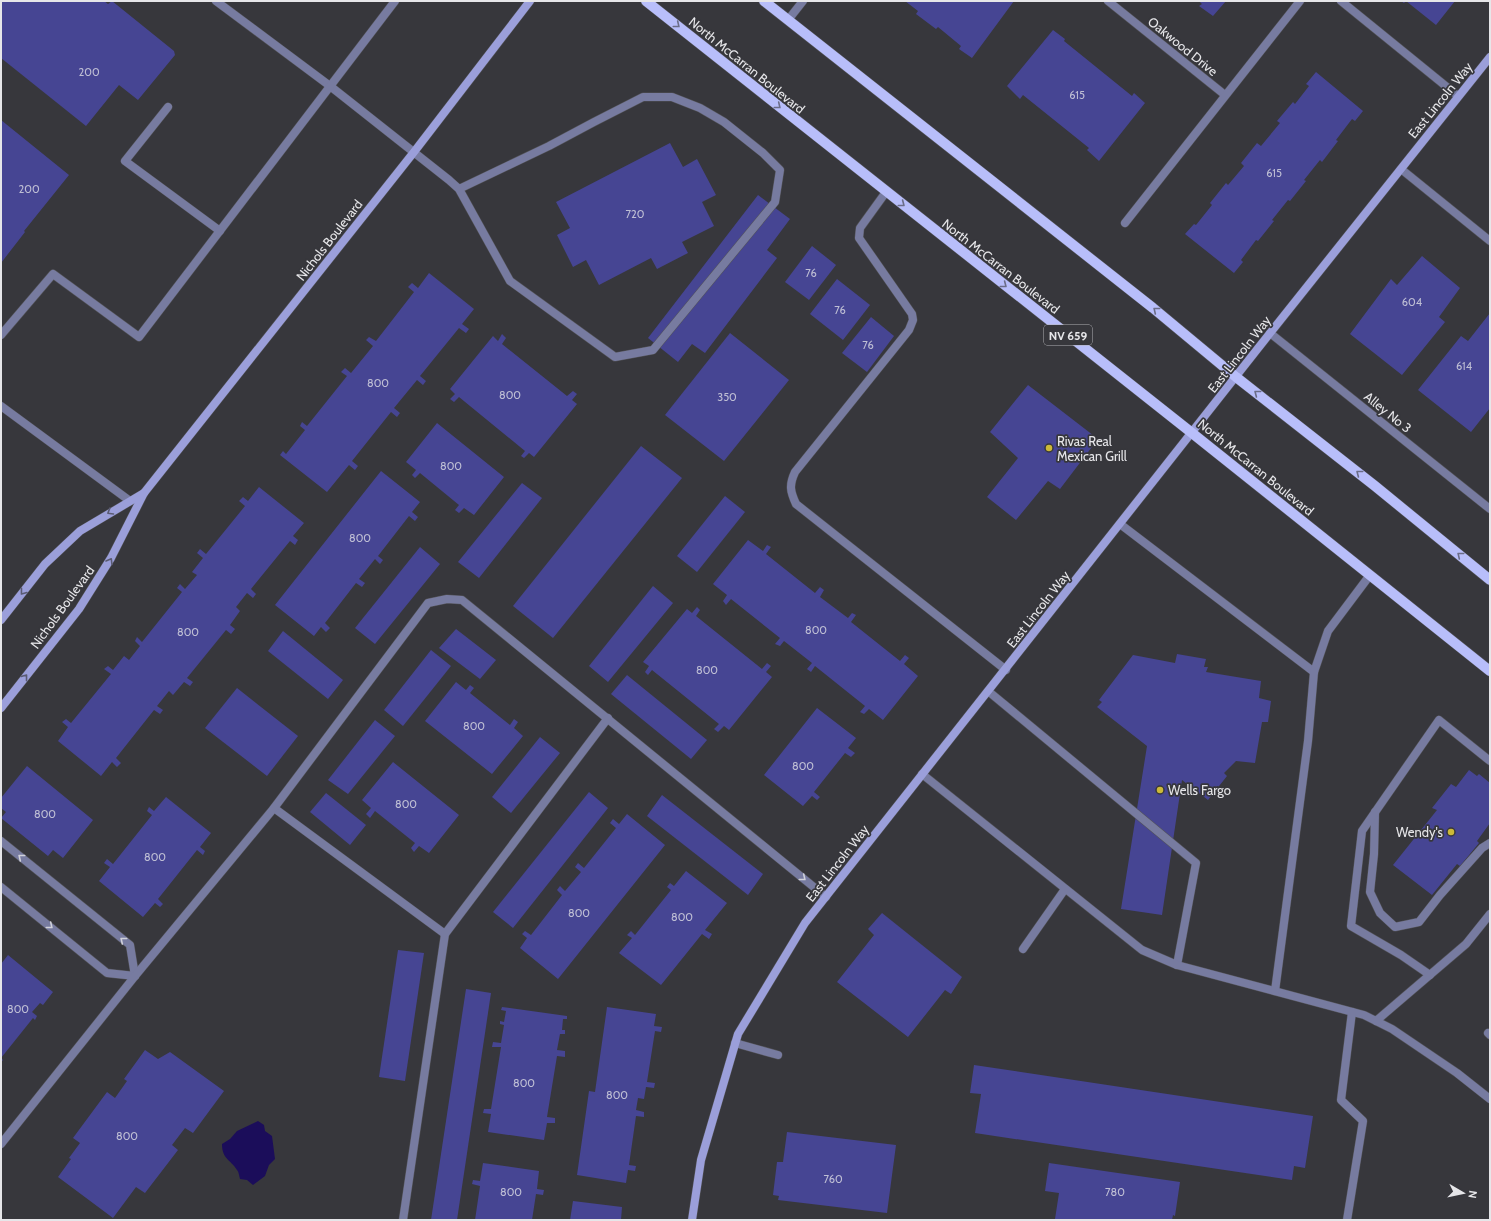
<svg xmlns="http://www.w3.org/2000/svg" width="1491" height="1221" font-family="Cabin,sans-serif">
<rect width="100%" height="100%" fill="#37373c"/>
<path fill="#1b0d5a" d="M258,1121L264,1125L265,1131L272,1136L275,1159L269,1165L265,1176L253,1185L247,1180L240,1179C239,1176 239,1172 237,1170C230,1159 222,1159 222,1144L230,1139L237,1131Z"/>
<g fill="#464593">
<polygon points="1,1 104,1 108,4 112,1 174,51 175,55 138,100 119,85 86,126 1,58"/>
<polygon points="905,1 1014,1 972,58 959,49 961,46 938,27 936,29 916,14 918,11"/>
<polygon points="1199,1 1226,1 1213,16 1199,6 1202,4"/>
<polygon points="1401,1 1455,1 1436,25 1406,1 1404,3"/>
<polygon points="1053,30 1065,39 1064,41 1132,96 1134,93 1145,103 1099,161 1087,150 1089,148 1023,95 1020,99 1007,86"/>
<polygon points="1316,72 1363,111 1355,121 1352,119 1336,140 1338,141 1322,162 1320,160 1304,180 1306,181 1290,201 1288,200 1272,220 1274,221 1258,241 1256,240 1241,260 1243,262 1234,273 1185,234 1194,224 1196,225 1212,205 1210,203 1226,183 1228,185 1244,166 1241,163 1257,143 1261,146 1280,123 1277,121 1293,102 1295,104 1309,86 1306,84"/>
<polygon points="1,120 69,175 24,231 25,232 1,263"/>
<polygon points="670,143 683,167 697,159 716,195 702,202 714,226 682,242 688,253 657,269 651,258 599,285 586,260 573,267 557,235 570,228 556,202"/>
<polygon points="758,195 790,219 767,250 777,258 705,353 692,344 678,362 648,338"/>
<polygon points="812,246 836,265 809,300 785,282"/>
<polygon points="1422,256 1460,288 1439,317 1445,322 1402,375 1350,334 1391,279 1397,285"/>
<polygon points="429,273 474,309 462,324 469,329 466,333 459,328 420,376 426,381 423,385 417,380 394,408 400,413 397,417 391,412 352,461 358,466 355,470 349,465 327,492 280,455 283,451 286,454 305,430 300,426 302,422 307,426 347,376 341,372 345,368 351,373 373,346 366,340 369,337 376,341 414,292 408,287 412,283 418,288"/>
<polygon points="837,279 870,305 843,340 810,314"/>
<polygon points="1490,313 1490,408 1471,432 1418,390 1461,336 1468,341"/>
<polygon points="871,317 894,336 867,372 842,353"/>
<polygon points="730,333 789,380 724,461 665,415"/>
<polygon points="502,334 506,338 502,344 567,396 573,391 577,394 572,400 577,404 534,457 529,453 524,458 521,456 525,451 459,397 454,402 450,399 455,394 450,389 493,336 498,341"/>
<polygon points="1028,385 1098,439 1060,489 1048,481 1016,520 987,497 1018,458 990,432"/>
<polygon points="437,423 504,477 474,515 464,508 459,513 455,510 459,505 420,473 415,478 412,475 416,470 406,462"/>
<polygon points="641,446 682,478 553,638 513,606"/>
<polygon points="381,471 420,502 412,512 418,517 415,521 409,516 378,556 383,560 380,564 375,559 359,579 365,583 362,587 356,583 325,623 330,628 326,632 321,627 314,636 275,605"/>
<polygon points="522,483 542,498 479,578 458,562"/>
<polygon points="259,487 304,523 293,536 298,540 295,545 290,541 251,589 256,594 253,598 247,593 236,607 240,611 230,625 235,629 231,634 226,630 187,678 193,682 190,686 184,682 173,695 169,691 157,706 163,710 160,714 154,710 116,758 121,763 117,767 112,762 101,776 58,741 68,727 62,722 66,719 71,723 111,674 104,669 108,666 113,670 124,656 129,660 140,646 135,641 137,637 142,642 182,592 177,588 180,584 185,589 197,575 192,572 203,558 197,553 200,549 206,554 245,506 239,501 243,497 248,501"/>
<polygon points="725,496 745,512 697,572 677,556"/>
<polygon points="748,540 763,551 767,545 771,547 766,554 815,593 820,587 824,590 820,597 848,618 852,613 856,615 851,622 900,661 905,655 909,658 904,664 918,676 883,720 869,709 864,714 860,712 865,706 815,666 811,672 807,669 812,663 784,641 780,646 775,644 780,638 731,599 726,605 723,601 727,595 713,584"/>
<polygon points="420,547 440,564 375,644 355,628"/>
<polygon points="653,586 673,603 608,682 589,666"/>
<polygon points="697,607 700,610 696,616 762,669 767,663 771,666 766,672 772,677 729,730 724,726 718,732 714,729 719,724 652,670 648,675 645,672 649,666 643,662 687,609 692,613"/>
<polygon points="456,629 496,660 480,679 439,648"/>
<polygon points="283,631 343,680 328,699 268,651"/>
<polygon points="431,650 451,666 403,726 384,710"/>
<polygon points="1177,654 1206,659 1204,667 1208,667 1206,672 1261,681 1259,698 1271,701 1268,722 1262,722 1255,763 1236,761 1224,773 1227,776 1208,800 1182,780 1162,915 1121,909 1147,746 1097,707 1102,702 1099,700 1133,655 1175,663"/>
<polygon points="627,675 707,740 691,759 611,694"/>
<polygon points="456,682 466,690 470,685 474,688 470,693 510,725 514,719 518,722 514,728 523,736 492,774 425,721"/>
<polygon points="237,688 298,736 267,776 205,728"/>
<polygon points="817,708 856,738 848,748 855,753 851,757 845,753 814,792 820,797 817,800 812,796 803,806 764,775"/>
<polygon points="375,720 395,736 348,794 328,780"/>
<polygon points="540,737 560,753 511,813 492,797"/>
<polygon points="393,762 459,815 429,853 419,846 414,852 411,848 415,843 375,811 370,818 366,814 371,808 362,800"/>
<polygon points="27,766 93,820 63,858 53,850 48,856 1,818 6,812 1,808 1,798"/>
<polygon points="1469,770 1477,776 1479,774 1490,783 1490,823 1477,841 1479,843 1460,866 1457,864 1432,895 1393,865 1437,810 1432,808 1451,784 1456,787"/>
<polygon points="589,792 608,808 513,928 493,912"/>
<polygon points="326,793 366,825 350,845 310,812"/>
<polygon points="662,795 763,874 748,895 647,816"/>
<polygon points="166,797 211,833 200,847 205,851 203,855 197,850 158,899 163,904 160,907 155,903 143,917 99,881 110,867 104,863 107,859 113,864 152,815 147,811 149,807 154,811"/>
<polygon points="627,814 665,845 558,979 520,948 527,938 522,934 525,931 531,935 562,895 557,890 560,886 565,891 581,872 575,867 578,863 584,868 616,828 610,823 613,819 619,824"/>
<polygon points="686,871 727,903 705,930 712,934 709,939 702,934 661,985 619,953 632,938 627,935 631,931 635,935 671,890 667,887 670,883 674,886"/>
<polygon points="882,913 962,977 951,994 945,990 908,1037 837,982 874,935 868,929"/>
<polygon points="398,950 424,953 405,1081 379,1077"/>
<polygon points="8,955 53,992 43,1005 40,1003 32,1012 37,1016 35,1020 33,1018 1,1058 3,1060 1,1062 1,964"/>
<polygon points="466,989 491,993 457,1220 431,1220"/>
<polygon points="502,1007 567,1016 567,1019 563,1019 562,1030 565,1030 565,1034 560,1034 557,1050 565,1051 565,1057 557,1056 547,1117 555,1118 555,1123 547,1123 544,1140 488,1132 491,1114 483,1113 484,1109 491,1109 501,1047 492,1047 493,1042 501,1043 504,1025 500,1024 500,1021 504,1022 506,1011 501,1010"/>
<polygon points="607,1007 656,1014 654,1026 662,1027 661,1032 655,1031 647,1082 655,1083 654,1088 646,1087 644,1099 638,1098 636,1110 644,1112 644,1117 636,1116 629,1165 636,1166 635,1171 628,1170 626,1183 577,1175 589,1091 595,1092"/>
<polygon points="145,1050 158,1059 170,1052 224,1091 193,1133 185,1128 172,1145 178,1150 145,1193 136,1187 113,1218 58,1177 71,1159 69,1158 80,1143 73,1138 107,1092 115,1098 127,1081 124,1079"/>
<polygon points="974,1065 1313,1116 1305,1168 1294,1166 1292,1180 975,1133 981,1094 970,1093"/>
<polygon points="787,1132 896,1145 887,1213 778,1200 779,1196 773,1195 777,1162 783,1162"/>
<polygon points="483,1163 539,1171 537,1189 544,1190 543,1195 536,1194 532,1220 475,1220 480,1186 472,1184 473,1180 480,1181"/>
<polygon points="1049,1163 1180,1182 1175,1216 1173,1215 1172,1220 1055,1219 1059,1193 1045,1191"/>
<polygon points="573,1201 622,1207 621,1220 570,1220"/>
</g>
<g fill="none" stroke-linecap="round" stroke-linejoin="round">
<defs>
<g id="lane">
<polyline points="216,1 330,86 449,180 459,189 510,281 615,357 653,350 775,202 780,170 763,153 724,122 700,108 672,97 643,97 594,122 549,146 459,189"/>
<polyline points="1108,1 1225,95"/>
<polyline points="1341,1 1458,96"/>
<polyline points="788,20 803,1"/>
<polyline points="168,107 125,161 220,231"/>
<path d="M886,192L860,228L859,238L912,314L913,320L909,330L795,472C789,485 790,491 796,504L1006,670"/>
<polyline points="1125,223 1300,1"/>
<polyline points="1270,333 1490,509"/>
<polyline points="1,335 53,274 139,337 395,1"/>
<polyline points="1,406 130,501"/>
<polyline points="1120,524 1314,672"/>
<polyline points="988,691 1196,863 1177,965"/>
<polyline points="922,774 1142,950 1177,965 1364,1015 1392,1029 1457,1073 1490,1099"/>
<polyline points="274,808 445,934"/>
<polyline points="1375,812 1374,854 1370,892 1380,913 1395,927 1419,922 1440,895 1482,848 1490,843"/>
<polyline points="1,841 130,945 135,976 107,973 1,887"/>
<polyline points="1023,949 1065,889"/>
<polyline points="1430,975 1401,955 1351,926 1362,831 1439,720 1490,761"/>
<polyline points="1275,991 1308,741 1314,672 1328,631 1370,575"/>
<polyline points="1376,1021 1466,944 1490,914"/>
<polyline points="1488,1033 1490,1035"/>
<polyline points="735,1043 778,1055"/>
<polyline points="1,1144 135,976 274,808 428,603 447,599 462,600 826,897"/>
<polyline points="403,1220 445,934 608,718"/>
<polyline points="1347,1220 1363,1121 1341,1100 1352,1012"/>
</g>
<polyline id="street" points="1401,169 1490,241"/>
<g id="secondary">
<polyline points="1,620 45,564 80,531 144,493"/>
<polyline points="1,708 79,609 111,558 144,493 414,152 530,1"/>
<polyline points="692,1220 701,1160 738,1034 805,923 1259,347 1490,57"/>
</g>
<g id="primary">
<polyline points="646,1 1192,433 1490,671"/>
<polyline points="764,1 1153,308 1236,377 1375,486 1490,580"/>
</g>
</defs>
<use href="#lane" stroke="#535358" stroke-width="9"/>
<use href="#street" stroke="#535358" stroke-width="9"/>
<use href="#secondary" stroke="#535358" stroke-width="9"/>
<use href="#primary" stroke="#535358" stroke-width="11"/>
<use href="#lane" stroke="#777ba0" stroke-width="8"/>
<use href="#street" stroke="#777ba0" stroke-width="8"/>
<use href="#secondary" stroke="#9b9fda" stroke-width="8"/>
<use href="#primary" stroke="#b8befa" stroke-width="10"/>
</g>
<defs><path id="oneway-chevron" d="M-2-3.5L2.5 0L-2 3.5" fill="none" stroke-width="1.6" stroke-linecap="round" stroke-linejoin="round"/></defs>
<g stroke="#6b6d88">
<use href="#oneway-chevron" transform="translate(677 25) rotate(39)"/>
<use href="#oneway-chevron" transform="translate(778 106) rotate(39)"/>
<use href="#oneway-chevron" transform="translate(902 204) rotate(38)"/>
<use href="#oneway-chevron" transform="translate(1004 285) rotate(38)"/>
<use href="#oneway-chevron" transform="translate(1156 310) rotate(-141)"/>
<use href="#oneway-chevron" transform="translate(1257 393) rotate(-142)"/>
<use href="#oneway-chevron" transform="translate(1359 473) rotate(-142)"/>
<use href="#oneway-chevron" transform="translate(1460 555) rotate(-141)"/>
</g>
<g stroke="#5a5b73">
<use href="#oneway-chevron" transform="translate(110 512) rotate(149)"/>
<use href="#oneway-chevron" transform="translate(110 561) rotate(-59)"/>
<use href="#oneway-chevron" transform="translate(23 592) rotate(128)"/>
<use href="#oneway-chevron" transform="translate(25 677) rotate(-52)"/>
</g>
<g stroke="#d0d1da">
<use href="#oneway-chevron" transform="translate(21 857) rotate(-141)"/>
<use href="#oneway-chevron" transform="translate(803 878) rotate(39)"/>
<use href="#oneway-chevron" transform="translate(50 926) rotate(39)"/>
<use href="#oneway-chevron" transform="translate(123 940) rotate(-141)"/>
</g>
<g fill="#ccb938" stroke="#37373c" stroke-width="1.5">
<circle cx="1049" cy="448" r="4"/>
<circle cx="1160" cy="790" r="4"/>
<circle cx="1451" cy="832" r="4"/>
</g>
<g text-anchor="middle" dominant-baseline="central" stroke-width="3.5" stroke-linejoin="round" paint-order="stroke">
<g font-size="11" fill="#bebed4">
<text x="89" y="72">200</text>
<text x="1077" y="95">615</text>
<text x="1274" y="173">615</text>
<text x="29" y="189">200</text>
<text x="635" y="214">720</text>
<text x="811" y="273">76</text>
<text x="1412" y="302">604</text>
<text x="840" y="310">76</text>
<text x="868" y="345">76</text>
<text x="1464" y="366">614</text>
<text x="378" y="383">800</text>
<text x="510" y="395">800</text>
<text x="727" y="397">350</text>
<text x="451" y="466">800</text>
<text x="360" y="538">800</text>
<text x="816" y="630">800</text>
<text x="188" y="632">800</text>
<text x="707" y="670">800</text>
<text x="474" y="726">800</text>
<text x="803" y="766">800</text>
<text x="406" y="804">800</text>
<text x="45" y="814">800</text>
<text x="155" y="857">800</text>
<text x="579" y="913">800</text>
<text x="682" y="917">800</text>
<text x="18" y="1009">800</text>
<text x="524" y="1083">800</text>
<text x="617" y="1095">800</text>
<text x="127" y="1136">800</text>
<text x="833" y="1179">760</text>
<text x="511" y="1192">800</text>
<text x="1115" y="1192">780</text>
</g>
<rect fill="#37373c" stroke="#b2b2b5" stroke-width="1" x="1044" y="325" width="48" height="20" rx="3"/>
<g font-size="12" font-weight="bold" fill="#e6e6e9">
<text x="1068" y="335">NV 659</text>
</g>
<g font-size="13" fill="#e6e6e9" stroke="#37373c">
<text transform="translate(1183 46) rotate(39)">Oakwood Drive</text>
<text transform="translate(747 65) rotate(39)">North McCarran Boulevard</text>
<text transform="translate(1440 100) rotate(-51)">East Lincoln Way</text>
<text transform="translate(329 240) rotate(-52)">Nichols Boulevard</text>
<text transform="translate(1001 266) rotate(38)">North McCarran Boulevard</text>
<text transform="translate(1239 354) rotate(-52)">East Lincoln Way</text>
<text transform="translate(1388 412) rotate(39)">Alley No 3</text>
<text transform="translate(1256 467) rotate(39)">North McCarran Boulevard</text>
<text transform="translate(62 607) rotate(-54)">Nichols Boulevard</text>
<text transform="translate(1038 609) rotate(-52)">East Lincoln Way</text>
<text transform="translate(837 863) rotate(-52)">East Lincoln Way</text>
</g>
<g font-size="13" fill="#e6e6e9" stroke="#37373c" text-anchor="start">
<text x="1057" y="441">Rivas Real<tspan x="1057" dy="15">Mexican Grill</tspan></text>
<text x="1168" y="790">Wells Fargo</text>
<text x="1443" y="832" text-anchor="end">Wendy's</text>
</g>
</g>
<rect width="1491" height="1221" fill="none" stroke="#e6e6e9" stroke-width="4"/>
<g transform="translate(1463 1193) rotate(99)" stroke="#37373c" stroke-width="3" paint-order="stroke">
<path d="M0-3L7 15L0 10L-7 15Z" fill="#e6e6e9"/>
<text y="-6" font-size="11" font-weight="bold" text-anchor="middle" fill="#e6e6e9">N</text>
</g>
</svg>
